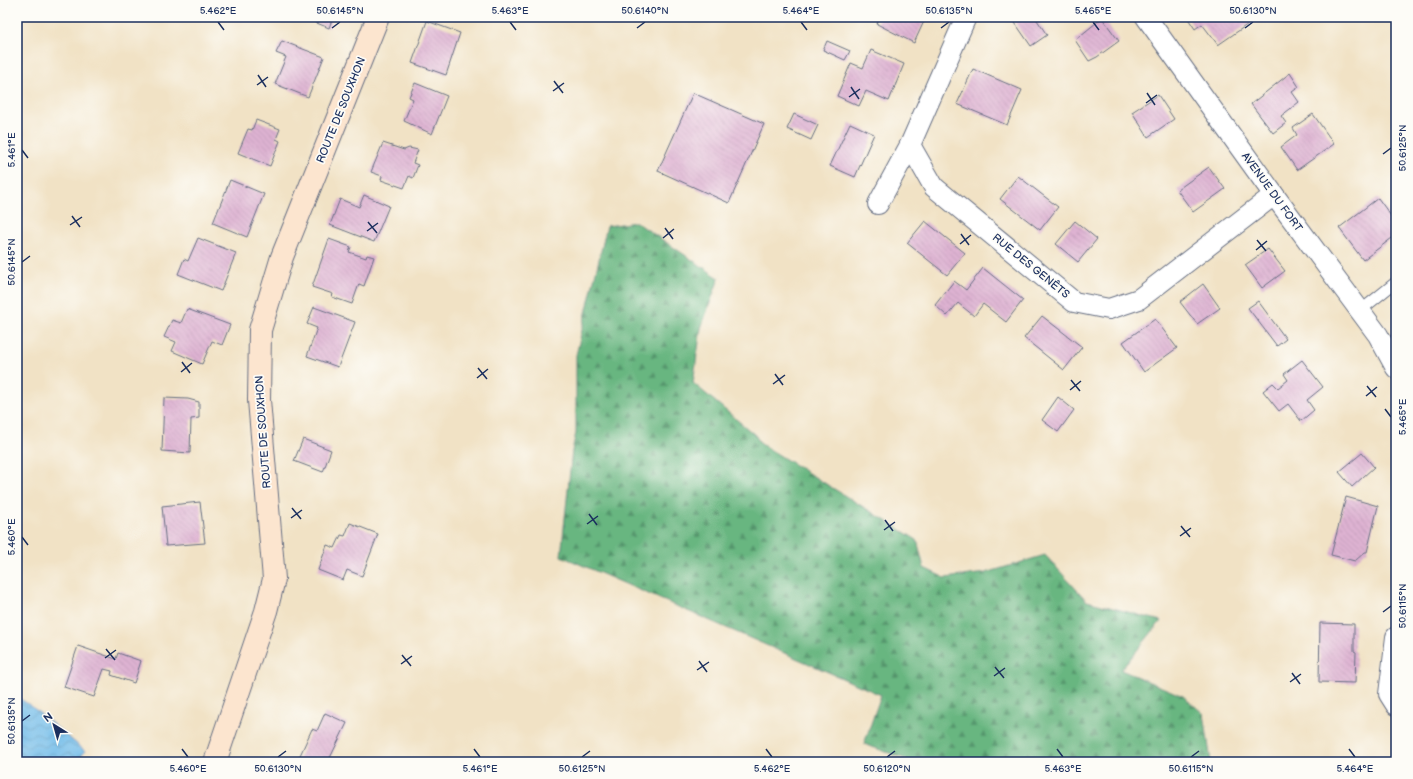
<svg xmlns="http://www.w3.org/2000/svg" width="1413" height="779" font-family="'Balsamiq Sans',sans-serif">
<defs>
<pattern id="forest-firs" width="22" height="20" patternUnits="userSpaceOnUse"><rect width="22" height="20" fill="#68b680"/><path d="M5 1l3.5 6h-7zM16 11l3.5 6h-7z" fill="#55946c"/></pattern>
<pattern id="water-waves" width="16" height="10" patternUnits="userSpaceOnUse"><rect width="16" height="10" fill="#6fbbe9"/><path d="M0 5q4-4 8 0t8 0" fill="none" stroke="#5a98c0"/></pattern>
<pattern id="building-back-hatch" width="6" height="6" patternUnits="userSpaceOnUse"><rect width="6" height="6" fill="#deb2d2"/><path d="M-1 5l2 2M0 0l6 6M5-1l2 2" fill="none" stroke="#be99b7"/></pattern>
</defs>
<rect width="100%" height="100%" fill="#fdfcf7"/>
<filter id="ink" filterUnits="userSpaceOnUse"><feTurbulence type="fractalNoise" baseFrequency=".025" numOctaves="2"/><feDisplacementMap in="SourceGraphic" scale="8" xChannelSelector="R" yChannelSelector="G"/><feConvolveMatrix kernelMatrix="1 2 1 2 8 2 1 2 1" color-interpolation-filters="sRGB"/></filter>
<filter id="wash" filterUnits="userSpaceOnUse"><feTurbulence type="fractalNoise" baseFrequency=".012" numOctaves="4" result="noise"/><feDisplacementMap in="SourceGraphic" scale="16" xChannelSelector="R" yChannelSelector="G"/><feGaussianBlur stdDeviation="0.9" result="paint"/><feColorMatrix in="noise" values="0 0 0 0 0 0 0 0 0 0 0 0 0 0 0 0 0 1.4 0 .05"/><feComposite in="paint" operator="in"/></filter>
<g filter="url(#wash)">
<rect width="100%" height="100%" fill="#f1e2c5"/>
<polygon fill="url(#forest-firs)" stroke="#42726f" points="636,222 719,278 701,328 693,383 755,435 761,444 917,540 924,568 945,578 986,573 1045,555 1087,601 1161,621 1121,670 1183,696 1204,714 1211,762 914,762 864,744 881,695 561,556 572,451 576,433 576,355 607,226"/>
<polygon fill="url(#water-waves)" stroke="#4575a4" points="17,697 31,706 85,751 77,762 17,762"/>
<g id="blocks">
<g fill="url(#building-back-hatch)">
<polygon points="302,17 333,17 329,28"/>
<polygon points="876,17 926,17 914,43 877,24 879,18"/>
<polygon points="1011,17 1035,17 1047,35 1031,46"/>
<polygon points="1187,17 1252,17 1254,20 1218,45 1202,24 1195,29"/>
<polygon points="1102,18 1119,41 1097,57 1089,61 1075,40"/>
<polygon points="427,21 460,33 446,75 412,63"/>
<polygon points="282,41 324,57 308,97 275,84 286,57 276,53"/>
<polygon points="827,41 850,51 845,60 823,50"/>
<polygon points="871,50 904,64 889,101 866,91 859,106 837,96 851,63 863,68"/>
<polygon points="973,69 1022,90 1007,125 957,104"/>
<polygon points="1290,73 1299,87 1292,92 1299,102 1281,116 1286,123 1273,133 1251,104"/>
<polygon points="415,83 447,96 432,134 404,121 413,99 409,97"/>
<polygon points="693,93 764,124 729,203 658,171"/>
<polygon points="1158,95 1174,119 1148,137 1132,112"/>
<polygon points="794,114 818,125 811,140 787,129"/>
<polygon points="1313,114 1334,144 1297,170 1281,147 1297,135 1293,128"/>
<polygon points="256,120 280,129 276,139 280,141 270,166 238,153 248,129 252,130"/>
<polygon points="850,123 874,134 855,177 830,166"/>
<polygon points="383,143 404,150 409,148 418,150 413,163 418,165 413,178 409,176 404,188 381,180 382,176 371,172"/>
<polygon points="1209,167 1225,189 1193,212 1177,190"/>
<polygon points="1018,176 1058,207 1040,230 1000,199"/>
<polygon points="230,180 264,194 247,237 213,223"/>
<polygon points="364,195 389,206 374,242 330,225 340,199 359,207"/>
<polygon points="1378,198 1396,223 1396,235 1363,260 1339,228"/>
<polygon points="925,221 965,253 947,275 907,243"/>
<polygon points="1075,221 1097,239 1078,262 1056,244"/>
<polygon points="198,238 236,253 221,291 178,274 184,259 188,261"/>
<polygon points="329,239 351,247 349,252 366,258 367,255 374,257 364,286 359,284 352,304 332,297 333,294 312,287"/>
<polygon points="1268,249 1285,271 1262,288 1245,265"/>
<polygon points="983,268 1023,300 1006,322 983,304 974,316 958,303 947,316 935,305 954,281 966,290"/>
<polygon points="1203,284 1220,308 1197,324 1180,302"/>
<polygon points="1258,301 1286,339 1277,346 1248,308"/>
<polygon points="314,307 355,322 338,367 307,356 317,328 307,324"/>
<polygon points="187,309 230,325 222,345 212,341 202,364 172,351 176,342 164,337 172,320 181,323"/>
<polygon points="1042,316 1082,347 1064,370 1024,338"/>
<polygon points="1155,319 1177,348 1144,372 1123,342"/>
<polygon points="1302,360 1323,387 1307,400 1314,410 1301,421 1288,404 1279,411 1263,391 1273,383 1278,388 1288,380 1284,374"/>
<polygon points="1058,397 1074,410 1058,432 1042,420"/>
<polygon points="164,398 188,399 199,402 199,418 191,419 190,453 162,451"/>
<polygon points="303,439 331,450 323,472 294,461"/>
<polygon points="1362,453 1374,467 1352,487 1339,472"/>
<polygon points="1346,497 1378,506 1367,552 1365,552 1355,561 1331,555"/>
<polygon points="200,502 205,543 166,546 162,506"/>
<polygon points="350,523 378,534 362,576 347,570 343,580 318,570 327,545 335,548 341,535 345,536"/>
<polygon points="1320,623 1354,624 1354,651 1356,652 1355,683 1319,682"/>
<polygon points="78,646 116,659 118,653 141,661 134,683 111,675 112,671 104,669 94,697 64,687"/>
<polygon points="325,713 347,723 328,762 297,762 312,729 317,731"/>
</g>
</g>
</g>
<g filter="url(#ink)">
<use href="#blocks" fill-opacity="0" stroke="#666e82" stroke-width="1"/>
<g fill="none" stroke-linecap="round" stroke-linejoin="round">
<defs>
<polyline id="lane" points="1360,311 1396,282"/>
<g id="street">
<polyline points="966,17 910,145 934,187 1074,302 1109,309 1139,299 1274,195"/>
<polyline points="1146,17 1274,195 1378,335 1396,368"/>
<polyline points="878,204 910,145"/>
<polyline points="1396,637 1389,694 1396,705"/>
</g>
<polyline id="secondary" points="215,762 266,611 274,579 259,400 260,330 282,257 378,17"/>
</defs>
<use href="#lane" stroke="#666e82" stroke-width="12"/>
<use href="#street" stroke="#666e82" stroke-width="22"/>
<use href="#secondary" stroke="#666e82" stroke-width="24"/>
<use href="#lane" stroke="#fff" stroke-width="10"/>
<use href="#street" stroke="#fff" stroke-width="20"/>
<use href="#secondary" stroke="#fce5cf" stroke-width="22"/>
</g>
</g>
<path fill="none" stroke="#1b2f5e" stroke-width="1.5" d="M218,22L224,30M510,22L516,30M801,22L807,30M1093,22L1099,30M332,28L340,22M637,28L645,22M941,28L949,22M1245,28L1253,22M258,75L266,87M554,81L563,93M257,85L268,77M851,87L859,99M553,91L564,83M1147,93L1155,105M849,97L860,89M1146,103L1157,95M22,150L28,158M1383,154L1391,148M72,216L80,227M368,222L377,233M70,225L82,217M665,228L673,239M367,231L378,223M961,234L969,245M663,238L674,229M1257,240L1266,251M960,244L971,235M1256,250L1267,241M22,262L30,256M182,362L190,373M478,368L487,379M181,372L192,363M775,374L783,385M477,378L488,369M1071,380L1080,391M773,384L785,375M1367,386L1376,397M1070,390L1081,381M1366,396L1377,387M1385,409L1391,417M292,508L301,519M589,514L597,525M291,518L302,510M885,520L893,531M587,524L598,516M1181,526L1190,537M884,530L895,522M1180,536L1191,528M22,537L28,545M1383,612L1391,606M106,649L115,660M402,655L411,666M105,658L116,650M699,661L707,672M401,664L412,656M995,667L1004,678M697,670L709,662M1292,673L1300,684M994,676L1005,668M1290,682L1301,674M22,721L30,715M182,749L188,757M474,749L480,757M766,749L772,757M1057,749L1063,757M1349,749L1355,757M278,757L286,751M582,757L590,751M887,757L895,751M1191,757L1199,751"/>
<g text-anchor="middle" dominant-baseline="central" stroke-width="3.5" stroke-linejoin="round" paint-order="stroke">
<g font-size="11" fill="#1b2f5e" stroke="#fdfcf7">
<text transform="translate(341 110) rotate(-68)">ROUTE DE SOUXHON</text>
<text transform="translate(1272 192) rotate(54)">AVENUE DU FORT</text>
<text transform="translate(1031 266) rotate(39)">RUE DES GENÊTS</text>
<text transform="translate(263 432) rotate(-94)">ROUTE DE SOUXHON</text>
</g>
</g>
<rect width="1413" height="779" fill="none" stroke="#fdfcf7" stroke-width="44"/>
<g transform="translate(54 725) rotate(323)" stroke="#fdfcf7" stroke-width="3" paint-order="stroke">
<path d="M0-3L7 15L0 10L-7 15Z" fill="#1b2f5e"/>
<text y="-6" font-size="11" font-weight="bold" text-anchor="middle" fill="#1b2f5e">N</text>
</g>
<rect x="22" y="22" width="1369" height="735" fill="none" stroke="#1b2f5e" stroke-width="1.5"/>
<g font-size="10" text-anchor="middle" fill="#1b2f5e">
<text x="218" y="14">5.462°E</text>
<text x="340" y="14">50.6145°N</text>
<text x="510" y="14">5.463°E</text>
<text x="645" y="14">50.6140°N</text>
<text x="801" y="14">5.464°E</text>
<text x="949" y="14">50.6135°N</text>
<text x="1093" y="14">5.465°E</text>
<text x="1253" y="14">50.6130°N</text>
<text transform="translate(1402 148) rotate(-90)" y="4">50.6125°N</text>
<text transform="translate(11 150) rotate(-90)" y="4">5.461°E</text>
<text transform="translate(11 262) rotate(-90)" y="4">50.6145°N</text>
<text transform="translate(1402 417) rotate(-90)" y="4">5.465°E</text>
<text transform="translate(11 537) rotate(-90)" y="4">5.460°E</text>
<text transform="translate(1402 606) rotate(-90)" y="4">50.6115°N</text>
<text transform="translate(11 721) rotate(-90)" y="4">50.6135°N</text>
<text x="188" y="772">5.460°E</text>
<text x="278" y="772">50.6130°N</text>
<text x="480" y="772">5.461°E</text>
<text x="582" y="772">50.6125°N</text>
<text x="772" y="772">5.462°E</text>
<text x="887" y="772">50.6120°N</text>
<text x="1063" y="772">5.463°E</text>
<text x="1191" y="772">50.6115°N</text>
<text x="1355" y="772">5.464°E</text>
</g>
</svg>
